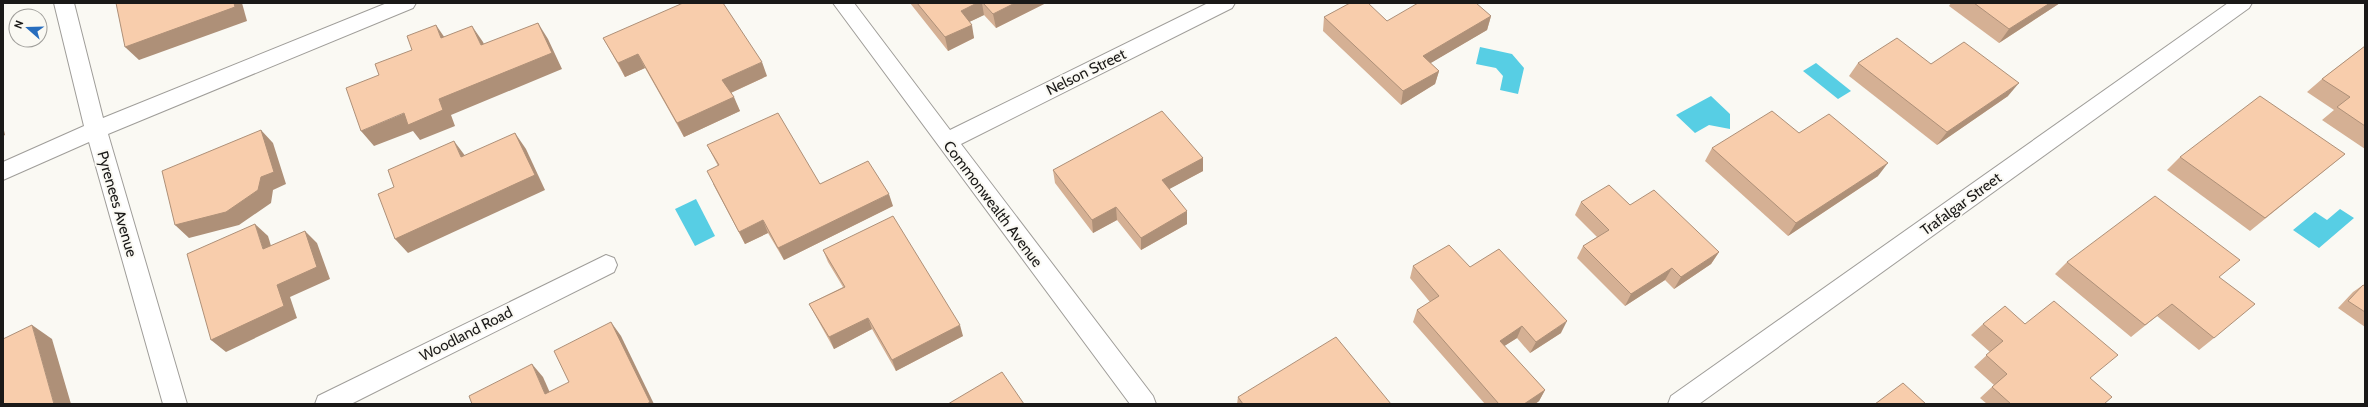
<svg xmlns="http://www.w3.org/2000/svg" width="2368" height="407" font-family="Cabin,sans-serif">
<rect width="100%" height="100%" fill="#faf9f3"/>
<g fill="#57cee4">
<polygon points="1480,47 1512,54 1524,68 1518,94 1500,90 1503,76 1496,68 1476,64"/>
<polygon points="1816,63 1851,91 1838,99 1803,71"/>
<polygon points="1711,96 1730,114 1730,129 1709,125 1695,133 1676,115"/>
<polygon points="696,199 715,236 695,246 675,209"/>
<polygon points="2340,209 2354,218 2319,248 2293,230 2315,212 2327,220"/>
</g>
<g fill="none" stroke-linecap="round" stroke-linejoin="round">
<defs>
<g id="minor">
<polygon points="54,3 74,3 103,118 387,3 416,3 413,8 108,134 187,404 163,404 89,142 3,180 3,162 84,126"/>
<polygon points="833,3 854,3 950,130 1208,3 1235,3 1232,8 961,144 1153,396 1156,404 1130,404"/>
<polygon points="2228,3 2252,3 2249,8 1699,404 1668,404 1671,396"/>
<polygon points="606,255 614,258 617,265 614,272 351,404 315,404 318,396"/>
</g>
</defs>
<use href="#minor" stroke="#9f9d99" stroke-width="2"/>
<use href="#minor" fill="#fff" fill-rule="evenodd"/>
</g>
<g fill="#d5b094">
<polygon points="910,3 1046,3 996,28 984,15 969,22 974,38 948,51"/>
<polygon points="1951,3 2060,3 1999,43 1949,6"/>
<polygon points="1491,16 1487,30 1430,63 1439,71 1435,84 1401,105 1323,31 1324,17 1387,21"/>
<polygon points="603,38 767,76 731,93 740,111 684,137 645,68 625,77"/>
<polygon points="2365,46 2365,149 2322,120 2334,110 2307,92 2322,79"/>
<polygon points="1858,63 1931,64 2008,96 1937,145 1849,76"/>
<polygon points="1799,133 1878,176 1788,236 1705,161 1712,148"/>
<polygon points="707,145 820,184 893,206 784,260 768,233 745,244 713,184 718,166"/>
<polygon points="2345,154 2250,231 2167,170 2180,157"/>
<polygon points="1203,158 1203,171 1169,189 1187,224 1141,250 1117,220 1093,233 1055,183 1053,170"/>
<polygon points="1581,202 1630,205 1719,252 1711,264 1674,289 1665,280 1625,306 1577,258 1583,246 1597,237 1575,215"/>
<polygon points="823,250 963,336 896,371 872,329 834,349 815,315 809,304 843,287 828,262"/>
<polygon points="2067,262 2219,277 2214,338 2199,350 2157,316 2131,337 2055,274"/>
<polygon points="1413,266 1470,267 1561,333 1530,353 1517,338 1504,346 1545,390 1539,401 1535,404 1485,404 1413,322 1417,310 1430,302 1410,278"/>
<polygon points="2363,285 2365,286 2365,327 2338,308 2353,292"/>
<polygon points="1983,324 2090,378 2104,404 1987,404 1980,398 1994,385 1974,367 1990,352 1971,335"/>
<polygon points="1238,397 1391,404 1237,404"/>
</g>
<g fill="#ae9078">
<polygon points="234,3 242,3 247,21 139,60 125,47"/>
<polygon points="977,3 982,3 984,15 963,25 961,11"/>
<polygon points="1015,3 1046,3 996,28 993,14"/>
<polygon points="2050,3 2060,3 1999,43 2009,29"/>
<polygon points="1491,16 1487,30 1419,70 1423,56"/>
<polygon points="538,23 548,39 562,69 451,115 455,126 420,140 413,131 374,146 361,131 439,99"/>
<polygon points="436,25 447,41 441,38"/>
<polygon points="972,25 974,38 948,51 945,37"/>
<polygon points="472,26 483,42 492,62 481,45"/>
<polygon points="638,54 645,68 625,77 618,63"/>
<polygon points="762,62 767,76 728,94 722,80"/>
<polygon points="1439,71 1435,84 1401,105 1403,91"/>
<polygon points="2019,83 2008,96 1937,145 1947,132"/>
<polygon points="734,97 740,111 684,137 677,123"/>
<polygon points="3,126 5,135 3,136"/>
<polygon points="261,130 273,143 286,184 273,190 271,203 239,225 189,238 175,225"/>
<polygon points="515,133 526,149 545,190 408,253 395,239"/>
<polygon points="454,141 466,157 461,157"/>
<polygon points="1203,158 1203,171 1162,193 1162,180"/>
<polygon points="1888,163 1878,176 1788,236 1796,223"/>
<polygon points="889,194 893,206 784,260 778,248"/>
<polygon points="1116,207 1117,220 1093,233 1092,220"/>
<polygon points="1187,211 1187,224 1141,250 1141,238"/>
<polygon points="763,220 768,233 745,244 739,232"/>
<polygon points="255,224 268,236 276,262 263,249"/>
<polygon points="305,231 317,243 330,279 290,297 297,318 226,352 211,340 277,285"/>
<polygon points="1719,252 1711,264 1674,289 1681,277"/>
<polygon points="1672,268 1665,280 1625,306 1631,294"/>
<polygon points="868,318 872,329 834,349 829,337"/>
<polygon points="1567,321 1561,333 1530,353 1536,342"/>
<polygon points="611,322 621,336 654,404 647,404"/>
<polygon points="32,325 52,339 71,404 54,404"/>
<polygon points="960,325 963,336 896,371 892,360"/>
<polygon points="1522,326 1517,338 1495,352 1500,341"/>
<polygon points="532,364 543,377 555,404 545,394"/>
<polygon points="1545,390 1539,401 1535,404 1524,404"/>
</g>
<g fill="#f8cdac" stroke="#ae9078">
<polygon points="116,3 234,3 235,7 125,47"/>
<polygon points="683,3 723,3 762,62 722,80 734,97 677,123 638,54 618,63 603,38"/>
<polygon points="917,3 977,3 961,11 972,25 945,37"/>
<polygon points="983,3 1015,3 993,14"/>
<polygon points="1350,3 1368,3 1387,21 1418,3 1476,3 1491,16 1423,56 1439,71 1403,91 1324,17"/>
<polygon points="1974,3 2050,3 2009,29"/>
<polygon points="538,23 552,53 439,99 443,110 408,125 404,113 361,131 346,88 379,75 375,64 412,50 407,36 436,25 441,38 472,26 481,45"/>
<polygon points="1897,38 1931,64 1964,42 2019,83 1947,132 1858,63"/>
<polygon points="2365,46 2365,126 2337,107 2350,97 2322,79"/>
<polygon points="2260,96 2345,154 2265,218 2180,157"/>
<polygon points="1162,111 1203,158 1162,180 1187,211 1141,238 1116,207 1092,220 1053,170"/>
<polygon points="1772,111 1799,133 1829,114 1888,163 1796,223 1712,148"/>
<polygon points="778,113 820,184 868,161 889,194 778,248 763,220 739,232 707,171 719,165 707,145"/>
<polygon points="261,130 274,172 261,177 258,190 226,212 175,225 162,171"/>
<polygon points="515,133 535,175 395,239 378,194 394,187 388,170 454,141 461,157"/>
<polygon points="1609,185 1630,205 1654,190 1719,252 1681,277 1672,268 1631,294 1583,246 1609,230 1581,202"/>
<polygon points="2155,196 2240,260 2219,277 2255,304 2214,338 2172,304 2145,325 2067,262"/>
<polygon points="893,216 960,325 892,360 868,318 829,337 809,304 845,287 823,250"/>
<polygon points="255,224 263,249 305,231 317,267 277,285 284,306 211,340 187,254"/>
<polygon points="1449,245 1470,267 1499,249 1567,321 1536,342 1522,326 1500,341 1545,390 1524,404 1499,404 1417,310 1439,296 1413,266"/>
<polygon points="2363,285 2365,286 2365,312 2348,301"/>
<polygon points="2054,301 2118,355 2090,378 2112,397 2104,404 2011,404 1992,387 2007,374 1986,355 2003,341 1983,324 2005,306 2025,324"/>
<polygon points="611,322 650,402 647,404 472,404 469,396 532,364 545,394 569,382 554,351"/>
<polygon points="32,325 54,404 3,404 3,339"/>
<polygon points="1336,337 1391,404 1243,404 1238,397"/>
<polygon points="1002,372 1024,404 948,404"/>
<polygon points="1903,383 1926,404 1875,404"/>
</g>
<g text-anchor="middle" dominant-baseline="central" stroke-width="4" stroke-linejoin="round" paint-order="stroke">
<g font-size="15" fill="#1a1918" stroke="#faf9f3">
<text transform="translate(1086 72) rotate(-26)">Nelson Street</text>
<text transform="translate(117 204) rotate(74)">Pyrenees Avenue</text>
<text transform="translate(993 204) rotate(53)">Commonwealth Avenue</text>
<text transform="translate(1961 204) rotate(-36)">Trafalgar Street</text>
<text transform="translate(466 334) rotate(-27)">Woodland Road</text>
</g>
</g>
<rect width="2368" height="407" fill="none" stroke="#1a1918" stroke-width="8"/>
<g transform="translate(28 28) rotate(290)"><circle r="19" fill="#faf9f3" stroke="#a09f9b"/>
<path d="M0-3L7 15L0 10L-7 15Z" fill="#276dbe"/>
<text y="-6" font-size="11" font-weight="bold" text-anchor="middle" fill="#1a1918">N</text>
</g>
</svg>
